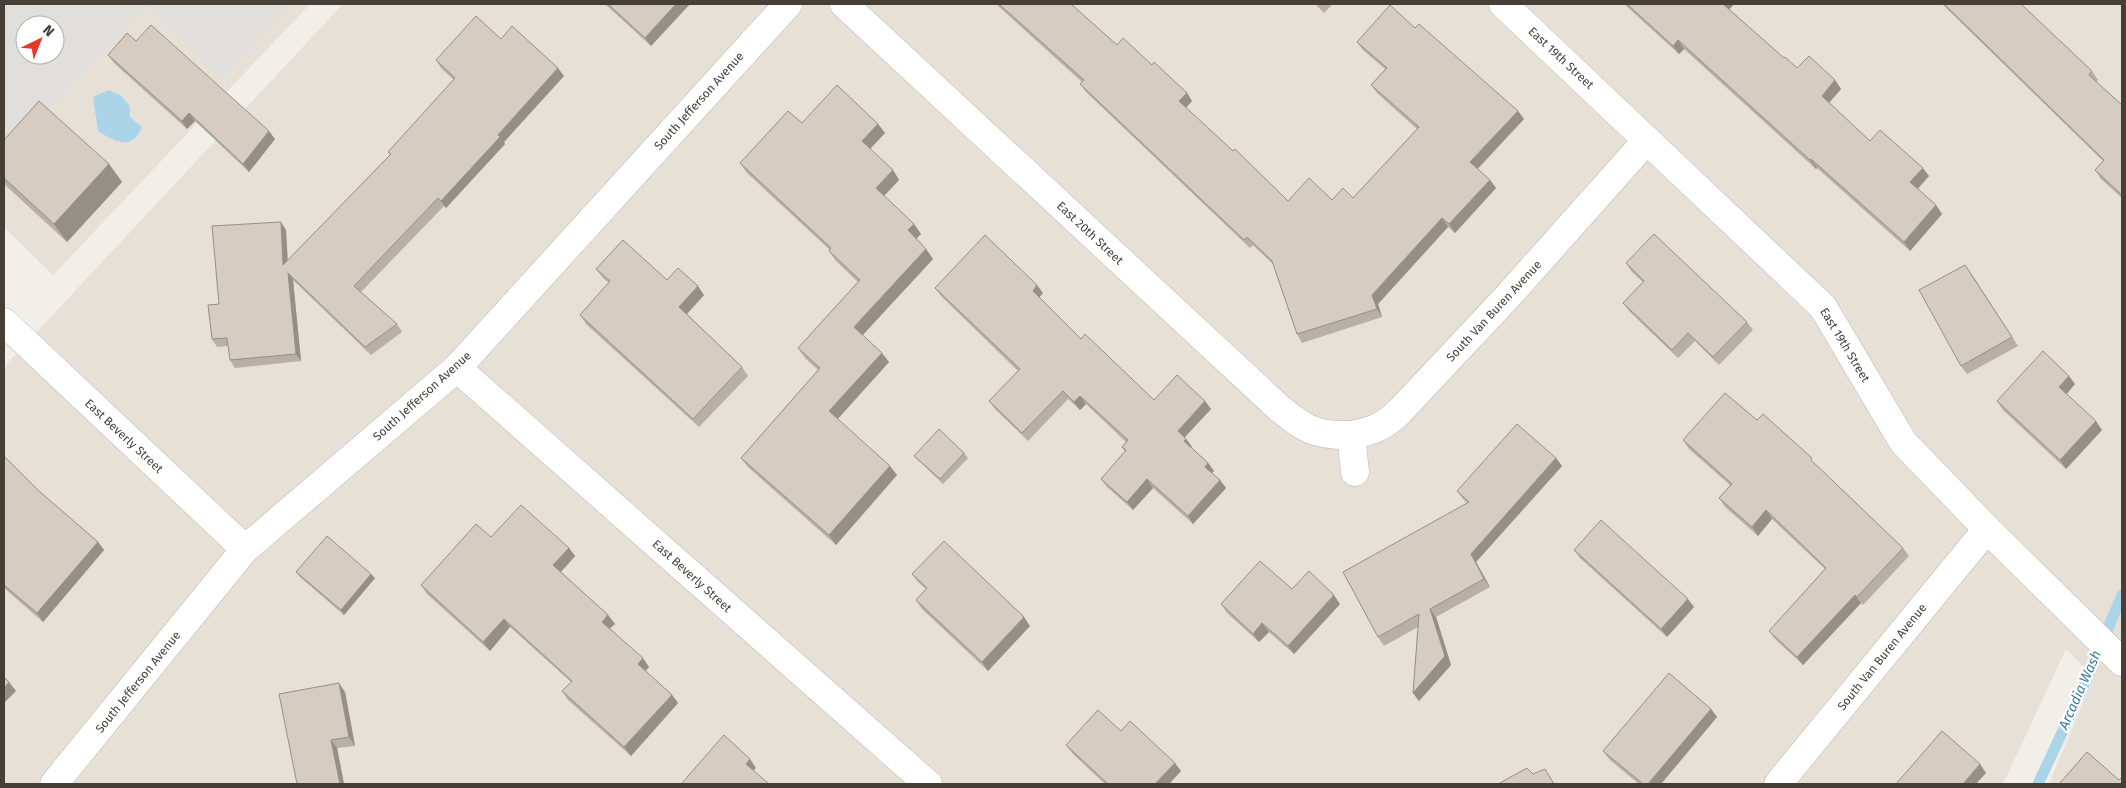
<svg xmlns="http://www.w3.org/2000/svg" width="2126" height="788" font-family="'Fira Sans',sans-serif">
<rect width="100%" height="100%" fill="#f2eee8"/>
<g fill="#e6e0d7" fill-rule="evenodd">
<path d="M4,4H310L53,275L4,227ZM25,25H55V55H25Z"/>
<polygon points="343,4 2122,4 2122,784 2049,784 2094,677 2066,649 2003,784 4,784 4,367"/>
</g>
<path fill="#e1dfdc" fill-rule="evenodd" d="M9,4H289L291,5L223,78L145,7L4,159V9ZM25,25H55V55H25Z"/>
<path fill="#aad5e9" d="M109,90L120,95L130,106V117L142,127C133,151 115,142 98,131L93,97Z"/>
<g fill="none" stroke-linecap="round" stroke-linejoin="round">
<polyline stroke="#aad5e9" stroke-width="11" points="2038,784 2082,690 2122,595"/>
<defs>
<g id="street">
<path d="M844,4L1278,407C1305,429 1315,436 1351,435"/>
<polyline points="1503,4 1823,307 1903,442 1987,529 2122,662"/>
<polyline points="4,322 245,549"/>
<polyline points="457,368 928,784"/>
<path d="M1355,472L1351,435C1373,431 1384,427 1400,411L1509,295L1647,140"/>
<polyline points="54,784 245,549 457,368 788,4"/>
<polyline points="1778,784 1987,529"/>
</g>
</defs>
<use href="#street" stroke="#c0b8ae" stroke-width="29"/>
<use href="#street" stroke="#fff" stroke-width="28"/>
</g>
<g fill="#b8afa6">
<polygon points="605,4 690,4 651,46"/>
<polygon points="996,4 1073,4 1072,5 1117,45 1152,65 1187,93 1192,101 1186,108 1288,201 1332,200 1353,198 1417,129 1377,93 1371,85 1385,69 1363,50 1357,42 1415,28 1518,111 1524,119 1478,169 1490,180 1496,188 1455,233 1448,227 1378,304 1382,317 1302,343 1297,334 1274,265 1253,245 1250,248 1086,92 1080,84 1082,82"/>
<polygon points="1315,4 1333,4 1324,13"/>
<polygon points="1624,4 1734,4 1729,9 1784,58 1797,68 1835,80 1841,89 1829,103 1870,141 1929,176 1918,189 1936,205 1942,214 1910,251 1817,168 1816,169 1684,49 1679,54"/>
<polygon points="1942,4 2021,4 2092,71 2098,80 2096,82 2122,105 2122,198 2101,179 2095,170 2103,161"/>
<polygon points="501,39 564,76 504,142 505,144 446,208 444,206 361,292 397,324 402,332 371,355 293,280 301,361 235,368 230,360 228,346 217,347 212,339 219,304 286,230 288,260 390,155 388,152 454,80 441,68 436,60"/>
<polygon points="136,41 275,139 249,172 195,121 187,129 114,63 108,55"/>
<polygon points="802,123 878,124 885,133 870,149 893,170 899,180 884,196 914,224 921,234 916,238 926,249 933,259 862,335 889,362 837,419 897,475 836,545 748,467 741,458 818,370 805,358 798,348 858,282 836,261 829,251 830,250 747,173 740,163"/>
<polygon points="4,140 109,164 122,182 67,242 4,184"/>
<polygon points="1626,263 1747,322 1753,330 1719,365 1695,341 1678,358 1629,311 1623,303 1643,282 1632,272"/>
<polygon points="596,269 667,280 704,295 687,314 742,367 748,376 699,427 586,324 580,315 609,283 603,278"/>
<polygon points="1971,273 2018,346 1967,374 1961,366"/>
<polygon points="935,288 1043,293 1039,297 1081,339 1154,400 1205,401 1211,409 1185,437 1192,447 1191,447 1208,463 1214,471 1212,473 1220,480 1226,488 1193,524 1153,488 1133,510 1107,487 1101,479 1125,452 1122,447 1126,442 1086,404 1080,410 1068,399 1028,441 995,409 989,401 1018,371 941,296"/>
<polygon points="2075,384 2066,394 2102,430 2066,469 2003,410 1997,401"/>
<polygon points="1757,420 1818,467 1903,548 1909,556 1863,605 1861,603 1803,665 1775,639 1769,631 1825,569 1772,519 1758,536 1725,507 1719,498 1730,485 1689,449 1683,440"/>
<polygon points="964,453 968,458 943,484 918,460 914,456"/>
<polygon points="4,456 39,491 98,542 104,550 43,622 4,588"/>
<polygon points="1556,458 1562,466 1476,562 1490,587 1436,617 1451,665 1419,701 1413,693 1418,627 1384,646 1378,637 1467,503 1463,499 1457,491"/>
<polygon points="491,537 569,548 575,556 561,572 608,615 615,624 610,628 649,667 646,671 672,695 678,703 631,756 568,700 562,691 571,682 510,627 490,651 427,594 421,585"/>
<polygon points="1574,550 1694,607 1667,637 1580,558"/>
<polygon points="296,572 375,578 344,615 300,577"/>
<polygon points="912,574 1030,626 988,671 922,609 916,600 926,589 918,582"/>
<polygon points="1292,589 1340,604 1294,654 1269,632 1259,642 1227,613 1221,604"/>
<polygon points="345,692 355,746 337,748 344,784 297,784"/>
<polygon points="1711,709 1717,717 1661,784 1639,784 1610,760 1603,751"/>
<polygon points="1121,731 1181,771 1169,784 1105,784 1072,753 1066,745"/>
</g>
<g fill="#968f87">
<polygon points="676,4 690,4 651,46 645,38"/>
<polygon points="1723,4 1734,4 1728,11"/>
<polygon points="1678,40 1684,49 1679,54 1673,46"/>
<polygon points="558,68 564,76 504,142 505,144 446,208 441,201 498,135"/>
<polygon points="1835,80 1841,89 1828,104 1822,96"/>
<polygon points="1187,93 1192,101 1185,109 1179,101"/>
<polygon points="1518,111 1524,119 1476,170 1470,162"/>
<polygon points="189,113 195,121 187,129 182,121"/>
<polygon points="878,124 885,133 868,151 862,141"/>
<polygon points="269,131 275,139 249,172 243,164"/>
<polygon points="1811,159 1817,168 1816,169 1810,160"/>
<polygon points="109,164 122,182 67,242 54,224"/>
<polygon points="1923,168 1929,176 1916,190 1910,182"/>
<polygon points="893,170 899,180 882,198 876,188"/>
<polygon points="1490,180 1496,188 1455,233 1449,224"/>
<polygon points="1936,205 1942,214 1910,251 1904,242"/>
<polygon points="1442,218 1448,227 1378,304 1382,317 1377,309 1372,295"/>
<polygon points="281,222 286,230 288,273 283,265"/>
<polygon points="914,224 921,234 915,240 908,230"/>
<polygon points="926,249 933,259 861,337 854,327"/>
<polygon points="288,273 293,280 301,361 296,354"/>
<polygon points="1037,285 1043,293 1038,299 1033,291"/>
<polygon points="698,286 704,295 685,316 679,307"/>
<polygon points="882,353 889,362 836,421 829,411"/>
<polygon points="2069,376 2075,384 2065,396 2059,387"/>
<polygon points="1080,396 1086,404 1080,410 1074,402"/>
<polygon points="1205,401 1211,409 1183,439 1178,431"/>
<polygon points="2096,421 2102,430 2066,469 2060,460"/>
<polygon points="1186,439 1192,447 1190,449 1184,441"/>
<polygon points="1556,458 1562,466 1476,562 1490,587 1484,579 1471,554"/>
<polygon points="1208,463 1214,471 1210,475 1205,467"/>
<polygon points="890,466 897,475 836,545 829,535"/>
<polygon points="1147,479 1153,488 1133,510 1127,502"/>
<polygon points="1220,480 1226,488 1193,524 1188,516"/>
<polygon points="1766,510 1772,519 1758,536 1752,527"/>
<polygon points="98,542 104,550 43,622 37,613"/>
<polygon points="569,548 575,556 559,574 553,565"/>
<polygon points="371,574 375,578 344,615 341,610"/>
<polygon points="1334,595 1340,604 1294,654 1288,646"/>
<polygon points="1855,595 1861,603 1803,665 1797,657"/>
<polygon points="1688,599 1694,607 1667,637 1661,629"/>
<polygon points="1430,609 1436,617 1451,665 1419,701 1413,693"/>
<polygon points="608,615 615,624 608,630 602,622"/>
<polygon points="1024,617 1030,626 988,671 982,662"/>
<polygon points="504,619 510,627 490,651 483,642"/>
<polygon points="1262,623 1269,632 1259,642 1253,634"/>
<polygon points="643,658 649,667 644,672 638,664"/>
<polygon points="9,682 16,691 4,703 4,688"/>
<polygon points="339,683 345,692 355,746 349,737"/>
<polygon points="672,695 678,703 631,756 624,747"/>
<polygon points="1711,709 1717,717 1661,784 1648,784"/>
<polygon points="331,740 337,748 344,784 340,784"/>
<polygon points="750,759 756,768 752,772 746,764"/>
<polygon points="1175,763 1181,771 1169,784 1155,784"/>
<polygon points="1980,764 1986,773 1976,784 1963,784"/>
</g>
<g fill="#d6ccc1" stroke="#968f87">
<polygon points="608,4 676,4 645,38"/>
<polygon points="999,4 1071,4 1117,45 1123,38 1152,65 1154,62 1187,93 1179,101 1233,151 1235,149 1288,201 1309,178 1332,200 1343,188 1353,198 1419,127 1371,85 1387,68 1357,42 1390,5 1415,28 1419,24 1518,111 1470,162 1490,180 1449,224 1442,218 1372,295 1377,309 1297,334 1272,261 1247,237 1244,240 1080,84 1084,80"/>
<polygon points="1627,4 1723,4 1784,58 1785,57 1797,68 1809,56 1835,80 1822,96 1870,141 1880,130 1923,168 1910,182 1936,205 1904,242 1811,159 1810,160 1678,40 1673,46"/>
<polygon points="1944,4 2021,4 2092,71 2089,75 2122,105 2122,195 2095,170 2104,160"/>
<polygon points="476,16 501,39 512,26 558,68 498,135 500,137 441,201 438,198 354,286 397,324 365,347 288,273 296,354 230,360 227,338 212,339 208,305 219,304 212,226 281,222 283,265 391,154 388,152 455,78 436,60"/>
<polygon points="151,25 269,131 243,164 189,113 182,121 108,55 127,33 136,41"/>
<polygon points="837,85 878,124 862,141 893,170 876,188 914,224 908,230 926,249 854,327 882,353 829,411 890,466 829,535 741,458 820,368 798,348 860,280 829,251 831,248 740,163 788,111 802,123"/>
<polygon points="39,101 109,164 54,224 4,178 4,140"/>
<polygon points="1654,234 1747,322 1713,357 1688,333 1672,350 1623,303 1644,281 1626,263"/>
<polygon points="985,235 1037,285 1033,291 1081,339 1085,334 1154,400 1177,375 1205,401 1178,431 1186,439 1184,441 1208,463 1205,467 1220,480 1188,516 1147,479 1127,502 1101,479 1126,450 1122,447 1128,440 1080,396 1074,402 1063,391 1022,433 989,401 1020,369 935,288"/>
<polygon points="623,240 667,280 678,268 698,286 679,307 742,367 693,419 580,315 610,281 596,269"/>
<polygon points="1965,265 2012,337 1961,366 1919,290"/>
<polygon points="2043,351 2069,376 2059,387 2096,421 2060,460 1997,401"/>
<polygon points="1725,393 1757,420 1763,414 1812,458 1811,460 1903,548 1857,597 1855,595 1797,657 1769,631 1826,568 1766,510 1752,527 1719,498 1732,484 1683,440"/>
<polygon points="1517,424 1556,458 1471,554 1484,579 1430,609 1445,656 1413,693 1419,614 1378,637 1343,572 1469,502 1457,491"/>
<polygon points="939,429 964,453 940,479 914,456"/>
<polygon points="4,456 39,491 98,542 37,613 4,585"/>
<polygon points="521,505 569,548 553,565 608,615 602,622 643,658 638,664 672,695 624,747 562,691 572,681 504,619 483,642 421,585 476,524 491,537"/>
<polygon points="1601,520 1688,599 1661,629 1574,550"/>
<polygon points="327,536 371,574 341,610 296,572"/>
<polygon points="944,541 1024,617 982,662 916,600 927,588 912,574"/>
<polygon points="1260,561 1292,589 1309,571 1334,595 1288,646 1262,623 1253,634 1221,604"/>
<polygon points="1669,673 1711,709 1648,784 1643,784 1603,751"/>
<polygon points="4,677 9,682 4,688"/>
<polygon points="339,683 349,737 331,740 340,784 297,784 279,694"/>
<polygon points="1098,710 1121,731 1130,721 1175,763 1155,784 1108,784 1066,745"/>
<polygon points="1942,731 1980,764 1963,784 1896,784"/>
<polygon points="724,735 750,759 746,764 769,784 681,784"/>
<polygon points="2087,752 2119,780 2122,777 2122,784 2062,784 2060,783"/>
<polygon points="1527,768 1533,774 1545,769 1554,784 1498,784"/>
</g>
<g text-anchor="middle" dominant-baseline="central" stroke-width="4.5" stroke-linejoin="round" paint-order="stroke">
<g font-size="12" fill="#453f37" stroke="#fff">
<text transform="translate(1561 58) rotate(43)">East 19th Street</text>
<text transform="translate(699 101) rotate(-48)">South Jefferson Avenue</text>
<text transform="translate(1090 233) rotate(43)">East 20th Street</text>
<text transform="translate(1494 311) rotate(-47)">South Van Buren Avenue</text>
<text transform="translate(1845 345) rotate(59)">East 19th Street</text>
<text transform="translate(422 396) rotate(-42)">South Jefferson Avenue</text>
<text transform="translate(124 436) rotate(43)">East Beverly Street</text>
<text transform="translate(692 576) rotate(42)">East Beverly Street</text>
<text transform="translate(1882 657) rotate(-51)">South Van Buren Avenue</text>
<text transform="translate(138 682) rotate(-51)">South Jefferson Avenue</text>
</g>
<g font-size="14" font-style="italic" fill="#387ca0" stroke="#fff">
<text transform="translate(2080 690) rotate(-66)">Arcadia Wash</text>
</g>
</g>
<rect width="2126" height="788" fill="none" stroke="#453f37" stroke-width="10"/>
<g transform="translate(40 40) rotate(43)"><circle r="24" fill="#ffffff" stroke="#b5b2af"/>
<path d="M0-4L9 19L0 12L-9 19Z" fill="#e6392c"/>
<text y="-8" font-size="14" font-weight="bold" text-anchor="middle" fill="#453f37">N</text>
</g>
</svg>
